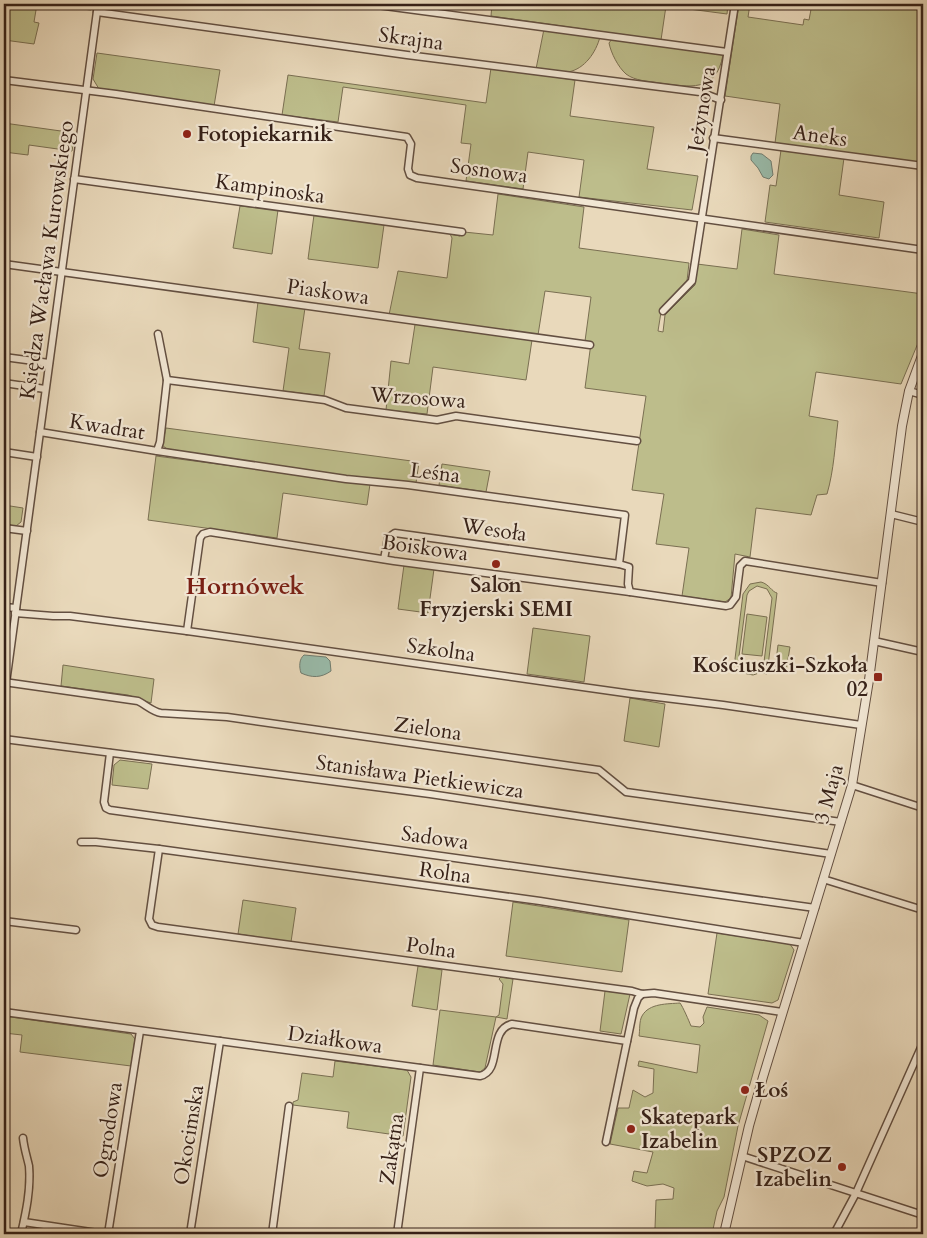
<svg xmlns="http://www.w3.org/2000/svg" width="927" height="1238" font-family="Cardo,serif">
<rect width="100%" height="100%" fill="#e9d9bb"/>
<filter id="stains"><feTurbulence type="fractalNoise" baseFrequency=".004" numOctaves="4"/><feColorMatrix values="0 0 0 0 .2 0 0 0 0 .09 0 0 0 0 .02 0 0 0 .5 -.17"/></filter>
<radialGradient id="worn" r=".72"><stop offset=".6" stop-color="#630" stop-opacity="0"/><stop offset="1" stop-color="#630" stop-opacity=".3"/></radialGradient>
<g fill="#bdbd8b" stroke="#7a6f52" fill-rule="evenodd">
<polygon points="4,4 37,4 34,22 39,23 34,44 4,40"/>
<polygon points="41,4 92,4 91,10"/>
<polygon points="492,4 728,4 727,14 666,6 661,40 491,16"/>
<polygon points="739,4 750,4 748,17 803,25 804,19 809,20 812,4 884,4 923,10 923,163 775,143 780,104 725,96"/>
<path d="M544,29L600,37C596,52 585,69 568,72C559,74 546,70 536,69Z"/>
<path d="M612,39L723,55C716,93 690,87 659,83C648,81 635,81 626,74C618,67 611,53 609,43Z"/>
<polygon points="97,53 220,70 214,106 99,89 93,79"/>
<polygon points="491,68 575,80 570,116 654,127 647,169 698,176 692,210 579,197 584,160 528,152 523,189 466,181 471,144 461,143 466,105 343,87 338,122 282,115 288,75 486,103"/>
<polygon points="4,123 75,133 72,151 29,145 28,155 4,152"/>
<polygon points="781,150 844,158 839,195 884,202 879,238 765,222 770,185 776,186"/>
<path d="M498,194L584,207L579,248L689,263L687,281L662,306L658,331L663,332L665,315L695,285L697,264L737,269L742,229L779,235L774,274L923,294V331L901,384L816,372L809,416L838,421C835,445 834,470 827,494L817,495L811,515L756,508L750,557L735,554L731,598L725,602L682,596L689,548L656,544L664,494L632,490L646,396L585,388L591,343L585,341L591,297L545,291L538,335L532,340L526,380L433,367L427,414L386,410L391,361L409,364L416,318L389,315L398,271L447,278L452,238L450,234L460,236L464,232L493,235Z"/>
<polygon points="240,206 278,210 272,254 233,248"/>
<polygon points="314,215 384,225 378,268 308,259"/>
<polygon points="258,302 305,308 299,349 330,353 324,396 283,391 289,348 253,342"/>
<polygon points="166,428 419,462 416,483 346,476 167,449 162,445"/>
<polygon points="156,456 370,484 367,505 283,493 277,538 148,520"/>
<polygon points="442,464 490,471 486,492 439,485"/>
<polygon points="4,505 23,508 21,522 16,526 4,524"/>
<polygon points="404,565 434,569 428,613 398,609"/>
<path d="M761,582C769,584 772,592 777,593L767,674L763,673L762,672L753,675L743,673L737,665L735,659L743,594L750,584ZM757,586L767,589L772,598L764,662L760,668L752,671L742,666L739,656L747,595L749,591Z"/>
<polygon points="747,614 767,617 762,656 742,654"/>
<polygon points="533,628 590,636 584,682 527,674"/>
<polygon points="778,645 790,647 786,671 775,669"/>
<polygon points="63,665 154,679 151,703 128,695 61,686"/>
<polygon points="630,698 665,704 659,747 624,741"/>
<polygon points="120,760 152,764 148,789 112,785 114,765"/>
<polygon points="243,900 296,908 291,942 238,934"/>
<polygon points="513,902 629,920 622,972 506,956"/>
<polygon points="717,933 790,944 794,950 778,1000 772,1003 708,994"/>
<polygon points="418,966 442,970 437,1010 412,1006"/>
<polygon points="501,977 513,979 507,1019 496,1017 485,1068 480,1072 433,1065 440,1010 496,1017 499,1015 503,984 499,979"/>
<polygon points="605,991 630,994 621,1034 600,1031"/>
<path d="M680,1003C683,1007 689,1021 691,1026L700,1027L704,1023L703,1017L707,1007L759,1015L768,1021L738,1126L724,1197L717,1211L712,1234H653L655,1228L656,1200L673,1199L674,1188L663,1184L647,1186L632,1181L634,1171L647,1173L653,1152L610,1144L618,1108H629L633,1090L645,1097L653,1093L654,1069L638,1066L639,1061L697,1073L700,1045L639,1036C640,1031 639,1021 642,1016C649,1003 668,1004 680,1003Z"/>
<polygon points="4,1016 131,1034 135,1039 131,1066 20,1052 22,1035 4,1033"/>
<polygon points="335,1061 407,1070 411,1077 403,1136 347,1128 349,1112 293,1105 293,1102 298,1100 302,1073 333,1077"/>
</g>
<g fill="#9ba" stroke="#717d70">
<polygon points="753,153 762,154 771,161 773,175 769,179 763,177 758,168 751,160 751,156"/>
<path d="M304,655L326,657L330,661L331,671C321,678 312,678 301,673C299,667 299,659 304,655Z"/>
</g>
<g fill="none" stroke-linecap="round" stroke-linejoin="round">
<defs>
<g id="minor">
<polyline points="370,4 727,52"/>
<polyline points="97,12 407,55 700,92 721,100"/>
<polyline points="4,80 116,94 407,137 411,144 408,169 410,175 417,178 923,250"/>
<polyline points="713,138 923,166"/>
<polyline points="74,179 462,232"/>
<polyline points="4,264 590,345"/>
<polyline points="663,311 692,281 735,4"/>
<polyline points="4,357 49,363"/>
<polyline points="167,380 325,400 346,408 437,420 456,416 637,441"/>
<polyline points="4,383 45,389"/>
<polyline points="909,391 923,395"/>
<polyline points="40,432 157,451 160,442 167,380 158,334"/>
<polyline points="157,451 346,479 408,485 625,515 619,564 629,567 628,584 630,592"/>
<polyline points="4,452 37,457"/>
<polyline points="891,514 923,522"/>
<polyline points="4,528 27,531"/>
<polyline points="384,559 388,538 395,533 619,564"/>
<polyline points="4,607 16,608"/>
<polyline points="15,613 53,616 70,616 187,631 632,694 723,705 861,725"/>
<polyline points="187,631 200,538 203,534 210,532 394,561 630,592 726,606 730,605 736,597 740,566 745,561 882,583"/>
<polyline points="874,641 923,652"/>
<path d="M4,682L138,701C146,705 153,712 161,713L227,717L599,770L626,792L841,822"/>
<polyline points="4,698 98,4"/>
<polyline points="4,739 430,794 831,854"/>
<polyline points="110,753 104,802 106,808 110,810 815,908"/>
<polyline points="852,785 923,808"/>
<polyline points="81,842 96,842 159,849 540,901 804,943"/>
<polyline points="159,849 149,919 152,925 158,927 632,991 642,994 654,993 782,1012"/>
<polyline points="823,879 923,910"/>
<polyline points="4,921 76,930"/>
<path d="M4,1012L480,1076C503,1071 487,1030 512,1024L627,1041"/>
<polyline points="606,1142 634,1008 638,998 642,994"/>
<polyline points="742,1156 923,1215"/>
<polyline points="24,1222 104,1234"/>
<path d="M21,1234C26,1212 31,1189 29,1166C27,1157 24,1148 23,1138"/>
<polyline points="108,1234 140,1031"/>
<polyline points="190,1234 220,1041"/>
<polyline points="272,1234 289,1106"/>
<polyline points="397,1234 420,1068"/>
<polyline points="834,1234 856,1193 923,1043"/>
</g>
<polyline id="tertiary" points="724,1234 749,1126 763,1077 852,785 869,680 902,426 909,391 923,353"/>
</defs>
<use href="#minor" stroke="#634f41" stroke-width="9"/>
<use href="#tertiary" stroke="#634f41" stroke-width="10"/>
<use href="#minor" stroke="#f1e6d3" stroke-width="6"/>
<use href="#tertiary" stroke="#f1e6d3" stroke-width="8"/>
</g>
<g fill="#8f2418" stroke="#f1e6d3" stroke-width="2">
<circle cx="187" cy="134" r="5"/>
<circle cx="496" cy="564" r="5"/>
<rect x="873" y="672" width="10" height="10" rx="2.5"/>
<circle cx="745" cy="1090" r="5"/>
<circle cx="631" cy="1129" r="5"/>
<circle cx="842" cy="1167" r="5"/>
</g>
<g text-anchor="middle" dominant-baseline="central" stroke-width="4.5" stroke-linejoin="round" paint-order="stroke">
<g font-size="21" fill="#362118" stroke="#f1e6d3">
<text transform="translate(411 39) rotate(8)">Skrajna</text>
<text transform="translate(702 109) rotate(-81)">Jeżynowa</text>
<text transform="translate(820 136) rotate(8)">Aneks</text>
<text transform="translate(489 171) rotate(8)">Sosnowa</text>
<text transform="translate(270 189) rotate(8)">Kampinoska</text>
<text transform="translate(47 260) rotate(-82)">Księdza Wacława Kurowskiego</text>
<text transform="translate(328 292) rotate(8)">Piaskowa</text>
<text transform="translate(418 398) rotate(4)">Wrzosowa</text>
<text transform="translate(107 427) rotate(9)">Kwadrat</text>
<text transform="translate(435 473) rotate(7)">Leśna</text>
<text transform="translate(494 530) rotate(8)">Wesoła</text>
<text transform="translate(425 548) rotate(8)">Boiskowa</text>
<text transform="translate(441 650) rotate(8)">Szkolna</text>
<text transform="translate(428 729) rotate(8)">Zielona</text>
<text transform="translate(420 777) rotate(8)">Stanisława Pietkiewicza</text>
<text transform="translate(829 794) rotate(-75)">3 Maja</text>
<text transform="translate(435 838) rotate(8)">Sadowa</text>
<text transform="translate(445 873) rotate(8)">Rolna</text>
<text transform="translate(431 948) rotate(8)">Polna</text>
<text transform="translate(335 1040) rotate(8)">Działkowa</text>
<text transform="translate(108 1130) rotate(-81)">Ogrodowa</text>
<text transform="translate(189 1135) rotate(-81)">Okocimska</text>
<text transform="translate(392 1149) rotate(-82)">Zakątna</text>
</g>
<g font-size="21" font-weight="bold" fill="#362118" stroke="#f1e6d3" text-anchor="start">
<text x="197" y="134">Fotopiekarnik</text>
<text x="496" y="585" text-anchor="middle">Salon<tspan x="496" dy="24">Fryzjerski SEMI</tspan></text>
<text x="868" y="665" text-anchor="end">Kościuszki-Szkoła<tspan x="868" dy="24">02</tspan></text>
<text x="755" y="1090">Łoś</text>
<text x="641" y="1117">Skatepark<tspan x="641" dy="24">Izabelin</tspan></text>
<text x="832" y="1155" text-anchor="end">SPZOZ<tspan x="832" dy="24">Izabelin</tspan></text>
</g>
<g font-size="24" font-weight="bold" fill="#7a1f14" stroke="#f1e6d3">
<text x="245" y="586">Hornówek</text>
</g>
</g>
<rect width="927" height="1238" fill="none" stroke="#e9d9bb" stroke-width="20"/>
<rect x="5" y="5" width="917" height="1228" fill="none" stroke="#362118" stroke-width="2.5"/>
<rect x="10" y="10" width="907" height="1218" fill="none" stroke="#362118"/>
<rect width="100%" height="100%" filter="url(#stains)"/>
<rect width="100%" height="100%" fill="url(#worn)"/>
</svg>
